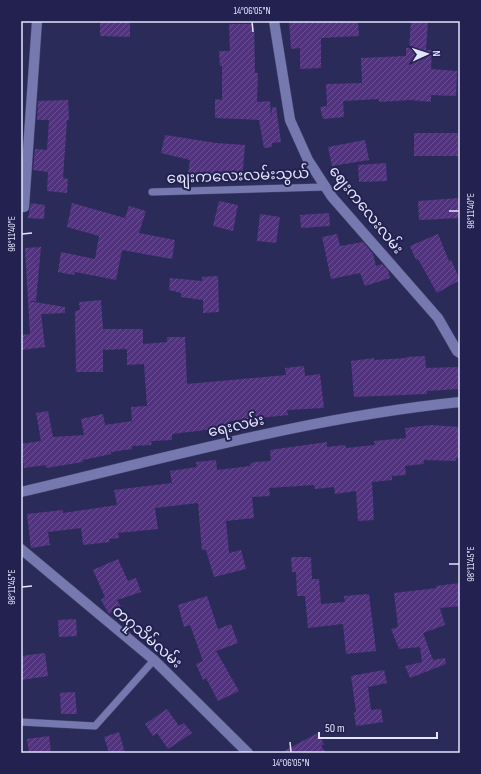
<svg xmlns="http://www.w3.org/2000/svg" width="481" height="774" font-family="'Sofia Sans Condensed','Noto Sans Myanmar',sans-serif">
<defs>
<pattern id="building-hatch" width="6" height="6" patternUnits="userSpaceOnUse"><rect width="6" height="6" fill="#52337d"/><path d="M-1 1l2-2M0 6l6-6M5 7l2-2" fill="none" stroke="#6b5090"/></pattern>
</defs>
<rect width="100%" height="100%" fill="#2b2b5a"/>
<g fill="url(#building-hatch)">
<polygon points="100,21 130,21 130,37 100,36"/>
<polygon points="289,21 358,21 359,36 321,38 321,68 300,69 300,48 291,49"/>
<polygon points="411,21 428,21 426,50 432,50 431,69 457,71 456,96 431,95 431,102 411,100 379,102 379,99 343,101 344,117 323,119 320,107 327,106 326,84 362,83 361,58 406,56 406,48 409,48"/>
<polygon points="229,24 254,24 255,73 258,73 257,102 270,101 271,118 272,107 276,107 281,142 272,143 272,147 264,148 259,120 215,118 215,99 222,100 222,66 220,66 219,51 230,51"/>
<polygon points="68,100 69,120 67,120 63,178 68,179 67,193 47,191 48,172 33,170 35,149 47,150 49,120 37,120 38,101"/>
<rect x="414" y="133" width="44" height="23"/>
<polygon points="165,135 216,143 245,145 242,181 188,174 190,160 161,153"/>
<polygon points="365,140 369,160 332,166 328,147"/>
<polygon points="386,163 387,181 359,182 358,165"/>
<polygon points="460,198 460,218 419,220 418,201"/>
<polygon points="219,201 238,205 233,231 213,226"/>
<polygon points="31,203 45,205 44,219 28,218"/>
<polygon points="72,203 125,218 129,206 146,211 139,233 175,240 172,259 122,250 116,280 75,272 74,275 58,272 61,252 95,259 99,236 67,227"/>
<polygon points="329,213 330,226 301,228 300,215"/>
<polygon points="260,214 280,217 276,243 257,241"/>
<polygon points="337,234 340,246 363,242 373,254 376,266 382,264 388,270 390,278 365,286 360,273 331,279 322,237"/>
<polygon points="438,234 449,261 451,260 460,280 437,293 418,259 416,260 410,246"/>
<polygon points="41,247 36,301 28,301 25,248"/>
<polygon points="218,276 219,312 203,313 203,300 181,297 181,293 169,290 170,278 202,281 202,277"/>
<polygon points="101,300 103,329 143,329 143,344 167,342 167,337 185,337 187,384 286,375 285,368 304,366 305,376 320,374 324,408 287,410 288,415 230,421 231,427 172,434 172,440 151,441 152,445 132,446 132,449 111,452 111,454 83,460 83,462 46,468 46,465 24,468 21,444 41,441 36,413 48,411 53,437 84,435 81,419 103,414 105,425 132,421 131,407 147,406 144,364 127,365 127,349 103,350 103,372 76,372 75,311 80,310 79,302"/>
<polygon points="28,301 65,307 65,313 41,314 45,347 21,350 21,335 30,334"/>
<polygon points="425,356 426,368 460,367 460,389 427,391 427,394 354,397 351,361 374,358 374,360 406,358 406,357"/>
<polygon points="431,425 460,427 460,458 456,458 456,461 424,460 424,464 405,466 406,475 392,476 392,480 372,482 374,520 358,521 356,491 335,494 334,487 315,489 314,485 269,488 270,496 252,497 254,518 226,521 229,553 241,550 246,569 214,577 206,550 202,550 198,503 155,508 158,529 118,533 119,538 109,539 110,542 83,545 81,528 48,532 50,545 31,548 27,514 63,510 63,513 117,505 114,490 172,483 170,471 197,467 196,462 216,460 217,470 250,466 250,464 254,462 271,461 270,450 327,442 327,447 345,445 346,448 375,445 374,441 406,438 405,428"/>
<polygon points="291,557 311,557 312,579 319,579 321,604 345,602 344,596 369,594 376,651 346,654 343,624 308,628 305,596 297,596 296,572 292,572"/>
<polygon points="118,559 128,581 136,578 141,592 117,600 121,607 109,614 101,600 105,597 93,570"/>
<polygon points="460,583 460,606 440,608 445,625 423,633 433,660 445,658 446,664 410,678 405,666 422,662 420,647 399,649 391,629 398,627 394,593 437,588 436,586"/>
<polygon points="207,596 218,629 231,624 238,643 216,651 239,691 218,701 206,678 203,680 196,664 203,661 190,625 184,627 178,605"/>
<polygon points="76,619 77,636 59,637 58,620"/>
<polygon points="45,653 48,676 21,680 21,656"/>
<polygon points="384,670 387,683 368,687 371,710 381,709 383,722 356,726 354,713 356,712 351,676"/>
<polygon points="75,692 77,714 61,714 60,693"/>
<polygon points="167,709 179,726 184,723 192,733 168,749 157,733 153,736 145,724"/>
<polygon points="119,732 125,753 109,753 104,737"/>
<polygon points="318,733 324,744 321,746 326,753 280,753"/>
<polygon points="49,736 51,753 29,753 27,739"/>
</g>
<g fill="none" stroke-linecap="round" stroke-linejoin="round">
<defs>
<g id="service">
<polyline points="152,192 325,187"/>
<polyline points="21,722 95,726 154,660"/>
</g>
<g id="minor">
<polyline points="274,21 290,120 308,160 332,197 438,318 457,351 460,353"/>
<polyline points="21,207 24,207 37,21"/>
<polyline points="21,549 154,660 248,753"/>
</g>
<path id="tertiary" d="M21,492C166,458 311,417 460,402"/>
</defs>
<use href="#service" stroke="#46456c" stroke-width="8"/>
<use href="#minor" stroke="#46456c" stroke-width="11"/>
<use href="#tertiary" stroke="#46456c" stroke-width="11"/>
<use href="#service" stroke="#7579af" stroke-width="7"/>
<use href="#minor" stroke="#7579af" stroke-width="10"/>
<use href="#tertiary" stroke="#7579af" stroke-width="10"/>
</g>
<path fill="none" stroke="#e2e5fd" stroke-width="1.5" d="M252,22L253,32M449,211H459M22,234L32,233M449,564H459M22,587L32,586M290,742L291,752"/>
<g text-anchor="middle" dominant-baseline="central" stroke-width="4" stroke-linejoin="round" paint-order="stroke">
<g font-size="15" fill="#e2e5fd" stroke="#22214f">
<text transform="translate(238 176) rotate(-2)">စျေးကလေးလမ်းသွယ်</text>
<text transform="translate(366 210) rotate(51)">ဈေးကလေးလမ်း</text>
<text transform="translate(236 426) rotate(-13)">ရေးလမ်း</text>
<text transform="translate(147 637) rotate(41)">တဂူသိမ်လမ်း</text>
</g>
</g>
<rect width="481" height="774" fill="none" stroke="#22214f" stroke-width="44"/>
<g transform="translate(427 54) rotate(87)" stroke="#22214f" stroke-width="3" paint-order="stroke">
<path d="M0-3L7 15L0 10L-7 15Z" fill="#e2e5fd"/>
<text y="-6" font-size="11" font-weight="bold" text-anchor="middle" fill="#e2e5fd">N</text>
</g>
<path d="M319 732v6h118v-6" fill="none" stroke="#e2e5fd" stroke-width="2"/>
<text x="325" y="732" font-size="12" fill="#e2e5fd" stroke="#22214f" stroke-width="3" paint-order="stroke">50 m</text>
<rect x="22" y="22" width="437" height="730" fill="none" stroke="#e2e5fd" stroke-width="1.5"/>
<g font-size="10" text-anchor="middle" fill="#e2e5fd">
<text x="252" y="14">14°06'05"N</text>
<text transform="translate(470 211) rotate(-90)" y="4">98°11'40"E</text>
<text transform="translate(11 234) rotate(-90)" y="4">98°11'40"E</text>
<text transform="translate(470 564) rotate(-90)" y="4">98°11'45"E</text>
<text transform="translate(11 587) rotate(-90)" y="4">98°11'45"E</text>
<text x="291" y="766">14°06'05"N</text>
</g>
</svg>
